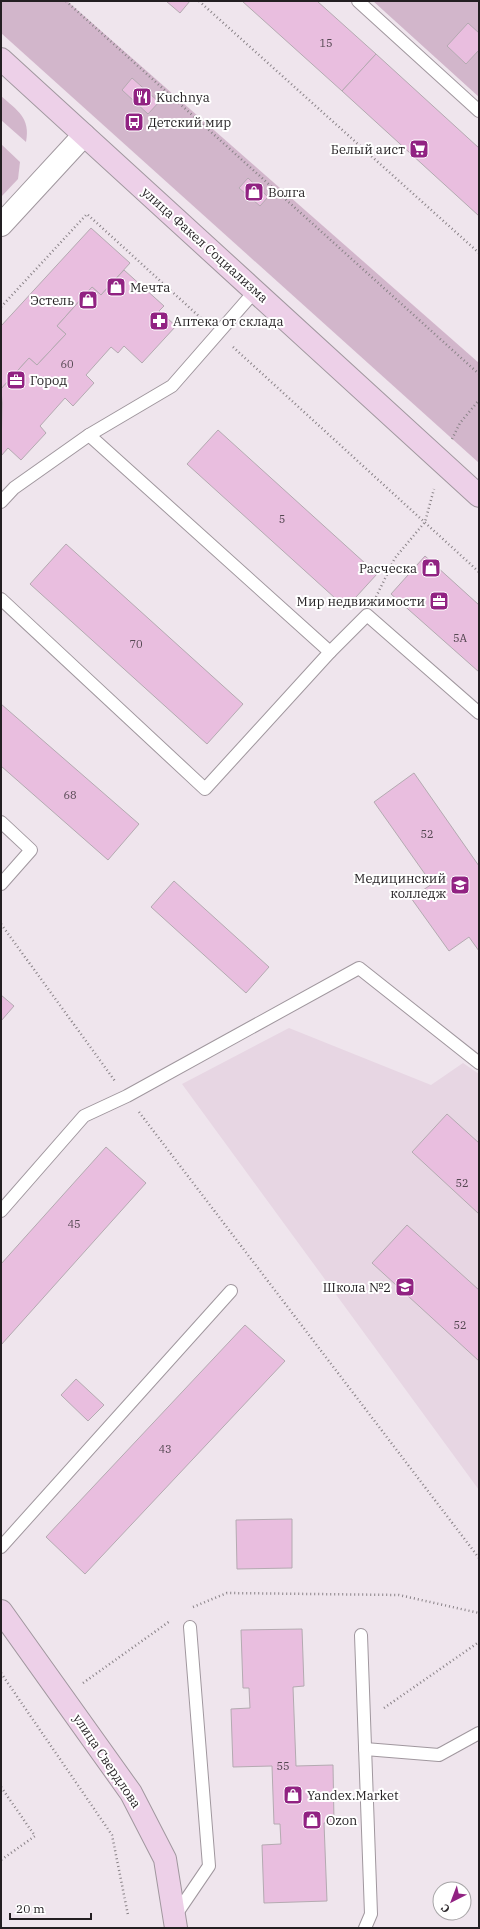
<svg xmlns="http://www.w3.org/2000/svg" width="480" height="1929" font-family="'IBM Plex Serif',serif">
<rect width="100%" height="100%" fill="#efe5ed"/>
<polygon fill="#e7d6e3" points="289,1028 431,1085 463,1063 479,1074 479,1490 182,1084"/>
<g fill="#d2b6cb">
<polygon points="1,1 67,1 479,363 479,463 1,33"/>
<polygon points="373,1 479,1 479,97"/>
<path d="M1,96C17,110 31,118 26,142L1,120Z"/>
<polygon points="1,144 20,162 18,179 1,197"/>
</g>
<g fill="#e9bedf" stroke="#b4aab1">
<polygon points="166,1 190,1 180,13"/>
<polygon points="242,1 317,1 376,54 342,91"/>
<polygon points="468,23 479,33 479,50 466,64 447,46"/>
<polygon points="376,54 479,148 479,216 342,91"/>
<polygon points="132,78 159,102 148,114 122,90"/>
<polygon points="248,178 268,197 260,206 239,188"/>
<polygon points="91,228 130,263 101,295 92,287 57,326 66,334 37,365 29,358 1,389 1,326"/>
<polygon points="124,270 164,306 159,311 176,326 142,363 124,346 118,353 111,347 86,375 94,383 73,406 65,398 40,426 46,433 21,460 8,448 1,456 2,403 1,389 29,358 37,365 66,334 57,326 92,287 101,295"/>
<polygon points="218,430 377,574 346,608 187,464"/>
<polygon points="66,544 243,704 207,744 30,584"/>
<polygon points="425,556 479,605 479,672 391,594"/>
<polygon points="1,704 139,824 108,860 1,766"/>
<polygon points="414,773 479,866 479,951 469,937 449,951 411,898 432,884 374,802"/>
<polygon points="174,881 269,967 246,993 151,907"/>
<polygon points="1,995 14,1006 1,1021"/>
<polygon points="447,1114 479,1143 479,1214 412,1152"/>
<polygon points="106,1147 146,1183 1,1345 1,1264"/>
<polygon points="407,1225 479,1290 479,1361 372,1263"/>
<polygon points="245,1325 285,1361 85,1574 46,1537"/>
<polygon points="76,1379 104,1405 88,1421 61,1395"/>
<polygon points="292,1519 292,1568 237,1569 236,1520"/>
<polygon points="302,1629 304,1686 293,1687 296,1766 333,1765 334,1822 324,1823 327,1901 264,1903 262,1845 281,1844 280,1824 274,1824 272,1766 233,1767 231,1709 250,1708 249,1688 243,1688 241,1630"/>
</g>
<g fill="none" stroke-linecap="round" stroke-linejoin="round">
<defs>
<g id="lane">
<polyline points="358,1 479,111"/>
<polyline points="89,435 330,652 367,615 479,713"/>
<polyline points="1,502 14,488 89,435 172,386 255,291"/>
<polyline points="1,599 205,789 330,652"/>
<polyline points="1,822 31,850 1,884"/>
<polyline points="1,1211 84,1116 127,1096 359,968 479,1063"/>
<polyline points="1,1547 231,1291"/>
<polyline points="361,1635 371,1914 365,1928"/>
<polyline points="365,1749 439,1755 479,1733"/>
<polyline points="175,1916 209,1866 190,1627"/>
</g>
<polyline id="street" points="1,225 84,135"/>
<g id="secondary">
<polyline points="1,59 479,496"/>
<polyline points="1,1611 131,1793 165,1859 176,1928"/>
</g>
</defs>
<use href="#lane" stroke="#a0979e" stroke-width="14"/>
<use href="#street" stroke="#a0979e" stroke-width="24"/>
<use href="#secondary" stroke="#a0979e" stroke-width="24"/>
<g stroke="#898287" stroke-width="2.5" stroke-dasharray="1 3" stroke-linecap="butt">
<polyline points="66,1 479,374"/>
<polyline points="199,1 479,253"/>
<polyline points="1,307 87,214 203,320"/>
<polyline points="233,347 479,572"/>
<polyline points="452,439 460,423 479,400"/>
<polyline points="376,597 395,558 425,522 434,489"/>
<polyline points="1,924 115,1081"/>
<polyline points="139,1112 479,1558"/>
<polyline points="193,1607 227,1593 399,1595 479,1613"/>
<polyline points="1,1673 112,1835 128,1915"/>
<polyline points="83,1683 170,1621"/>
<polyline points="384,1708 479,1642"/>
<polyline points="1,1787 35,1836 1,1860"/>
</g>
<use href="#lane" stroke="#fff" stroke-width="12"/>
<use href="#street" stroke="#fff" stroke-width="22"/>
<use href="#secondary" stroke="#edd0e8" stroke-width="22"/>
</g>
<defs>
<symbol id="restaurant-square" viewBox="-11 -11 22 22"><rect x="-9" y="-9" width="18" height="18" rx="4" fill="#912282" stroke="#fff"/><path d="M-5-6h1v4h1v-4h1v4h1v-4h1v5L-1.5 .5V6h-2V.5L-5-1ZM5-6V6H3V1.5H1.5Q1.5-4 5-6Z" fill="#fff"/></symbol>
<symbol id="bus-square" viewBox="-11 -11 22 22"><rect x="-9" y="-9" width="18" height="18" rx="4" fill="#912282" stroke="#fff"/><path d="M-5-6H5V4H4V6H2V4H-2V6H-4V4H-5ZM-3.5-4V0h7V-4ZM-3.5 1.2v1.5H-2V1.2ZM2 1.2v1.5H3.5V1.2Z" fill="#fff"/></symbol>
<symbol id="supermarket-square" viewBox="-11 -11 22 22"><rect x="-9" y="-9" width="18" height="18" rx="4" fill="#912282" stroke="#fff"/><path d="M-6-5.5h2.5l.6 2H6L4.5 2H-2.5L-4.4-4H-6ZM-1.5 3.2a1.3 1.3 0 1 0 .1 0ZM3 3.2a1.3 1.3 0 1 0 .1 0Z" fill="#fff"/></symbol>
<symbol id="shop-square" viewBox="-11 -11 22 22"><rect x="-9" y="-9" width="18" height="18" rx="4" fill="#912282" stroke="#fff"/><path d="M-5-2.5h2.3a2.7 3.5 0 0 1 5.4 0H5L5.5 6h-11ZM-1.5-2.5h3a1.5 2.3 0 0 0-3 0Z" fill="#fff"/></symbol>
<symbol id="pharmacy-square" viewBox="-11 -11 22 22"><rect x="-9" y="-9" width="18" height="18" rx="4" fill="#912282" stroke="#fff"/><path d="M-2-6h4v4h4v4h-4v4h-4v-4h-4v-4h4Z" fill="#fff"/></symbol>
<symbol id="office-square" viewBox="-11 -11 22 22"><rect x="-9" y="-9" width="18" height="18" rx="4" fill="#912282" stroke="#fff"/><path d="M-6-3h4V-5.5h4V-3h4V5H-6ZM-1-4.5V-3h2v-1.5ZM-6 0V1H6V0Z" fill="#fff"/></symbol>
<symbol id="university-square" viewBox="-11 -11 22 22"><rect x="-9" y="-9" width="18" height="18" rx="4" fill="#912282" stroke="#fff"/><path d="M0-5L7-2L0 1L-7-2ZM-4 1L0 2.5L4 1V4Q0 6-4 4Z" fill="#fff"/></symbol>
<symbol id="school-square" viewBox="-11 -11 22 22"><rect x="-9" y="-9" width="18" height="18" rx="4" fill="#912282" stroke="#fff"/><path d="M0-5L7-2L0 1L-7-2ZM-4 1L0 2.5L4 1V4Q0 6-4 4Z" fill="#fff"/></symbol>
</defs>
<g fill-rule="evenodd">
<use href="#restaurant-square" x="131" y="86" width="22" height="22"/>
<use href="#bus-square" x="123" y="111" width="22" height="22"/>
<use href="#supermarket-square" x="408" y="138" width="22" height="22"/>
<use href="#shop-square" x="243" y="181" width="22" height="22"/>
<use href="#shop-square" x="105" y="276" width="22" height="22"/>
<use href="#shop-square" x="77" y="289" width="22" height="22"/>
<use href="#pharmacy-square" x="148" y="310" width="22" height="22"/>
<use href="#office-square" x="5" y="369" width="22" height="22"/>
<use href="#shop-square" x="420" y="557" width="22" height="22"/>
<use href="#office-square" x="428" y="590" width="22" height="22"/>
<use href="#university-square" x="449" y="874" width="22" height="22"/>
<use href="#school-square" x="394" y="1276" width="22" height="22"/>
<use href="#shop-square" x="282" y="1784" width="22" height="22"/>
<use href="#shop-square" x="301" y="1809" width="22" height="22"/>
</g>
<g text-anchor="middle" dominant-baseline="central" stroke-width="4" stroke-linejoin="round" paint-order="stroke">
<g font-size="11" fill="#544751">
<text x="326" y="43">15</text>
<text x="67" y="364">60</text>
<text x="282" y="519">5</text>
<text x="460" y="638">5А</text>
<text x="136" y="644">70</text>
<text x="70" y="795">68</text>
<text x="427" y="834">52</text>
<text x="462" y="1183">52</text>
<text x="74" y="1224">45</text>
<text x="460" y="1325">52</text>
<text x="165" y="1449">43</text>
<text x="283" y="1766">55</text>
</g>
<g font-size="13" fill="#231f22" stroke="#fff" text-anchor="start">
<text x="156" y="97">Kuchnya</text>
<text x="148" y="122">Детский мир</text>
<text x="405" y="149" text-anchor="end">Белый аист</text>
<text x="268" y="192">Волга</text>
<text x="130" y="287">Мечта</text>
<text x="74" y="300" text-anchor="end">Эстель</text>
<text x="173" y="321">Аптека от склада</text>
<text x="30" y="380">Город</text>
<text x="417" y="568" text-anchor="end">Расческа</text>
<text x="425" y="601" text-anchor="end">Мир недвижимости</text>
<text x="446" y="878" text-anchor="end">Медицинский<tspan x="446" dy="15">колледж</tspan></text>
<text x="391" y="1287" text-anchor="end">Школа №2</text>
<text x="307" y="1795">Yandex.Market</text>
<text x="326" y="1820">Ozon</text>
</g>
<g font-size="13" fill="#231f22" stroke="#fff">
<text transform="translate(205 245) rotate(42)">улица Факел Социализма</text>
<text transform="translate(107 1761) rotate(56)">улица Свердлова</text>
</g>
</g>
<rect width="480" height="1929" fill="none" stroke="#231f22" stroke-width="4"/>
<g transform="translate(452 1901) rotate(222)"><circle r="19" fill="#ffffff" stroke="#a7a5a7"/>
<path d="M0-3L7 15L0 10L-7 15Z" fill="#912282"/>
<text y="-6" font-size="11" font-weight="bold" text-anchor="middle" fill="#231f22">С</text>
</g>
<path d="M10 1913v6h81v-6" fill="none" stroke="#231f22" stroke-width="2"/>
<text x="16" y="1913" font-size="12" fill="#231f22" stroke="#ffffff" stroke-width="3" paint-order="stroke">20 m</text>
</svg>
